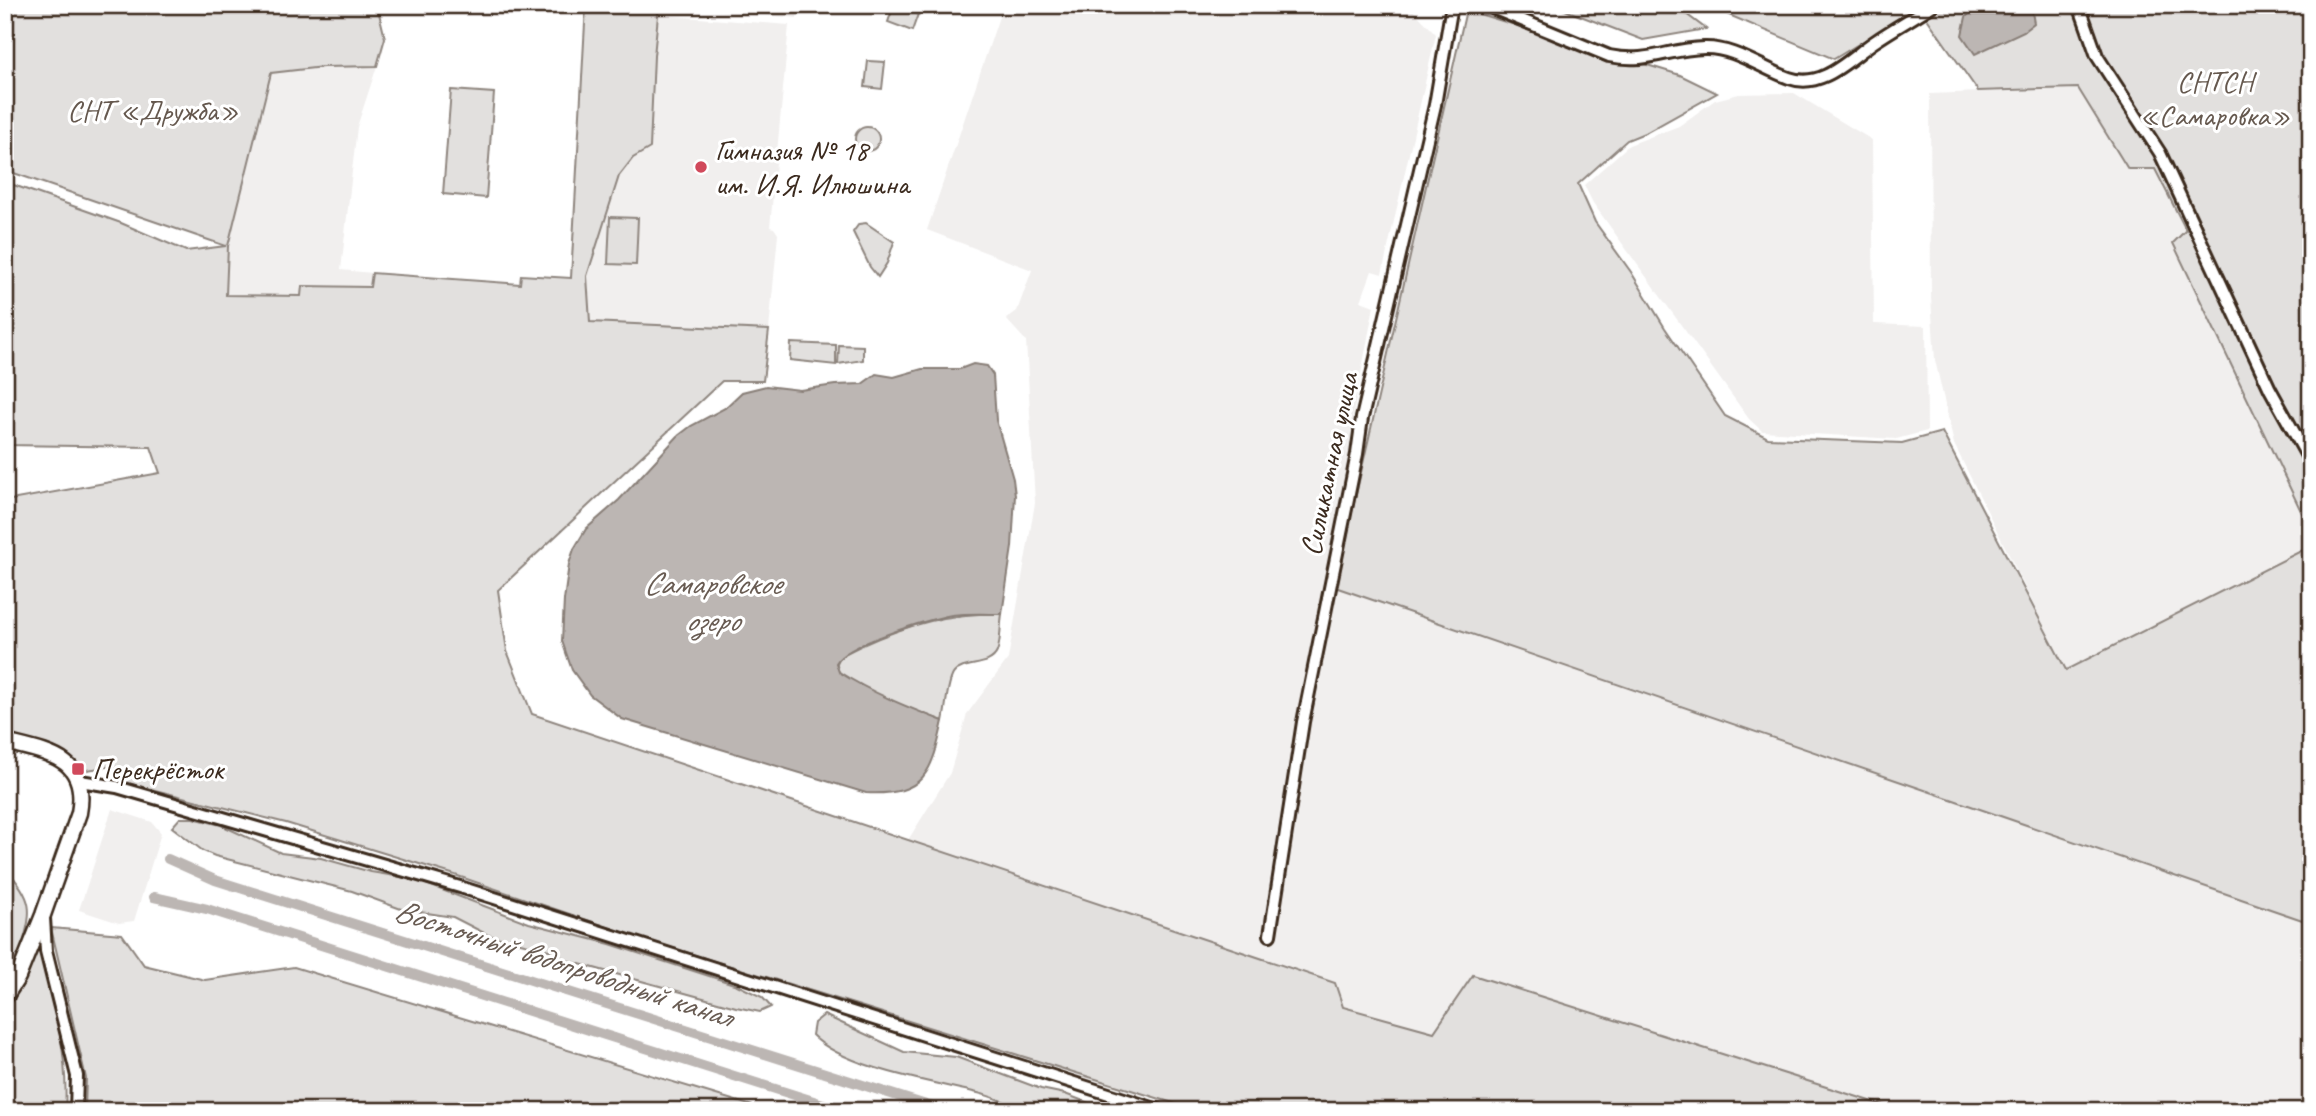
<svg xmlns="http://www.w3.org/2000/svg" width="2316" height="1116" font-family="Caveat,sans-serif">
<rect width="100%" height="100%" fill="#fff"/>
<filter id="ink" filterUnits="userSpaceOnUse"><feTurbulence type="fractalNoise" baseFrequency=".0143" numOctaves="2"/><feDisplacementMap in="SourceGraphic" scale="14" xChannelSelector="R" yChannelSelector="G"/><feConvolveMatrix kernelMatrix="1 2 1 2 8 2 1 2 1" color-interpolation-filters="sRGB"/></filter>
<g filter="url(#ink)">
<g fill="#f1efee">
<polygon points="659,5 799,5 797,18"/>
<polygon points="1003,5 1408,5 1436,34 1382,274 1372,271 1361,301 1374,306 1354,410 1335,587 2311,923 2311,1111 1902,1111 1474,975 1435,1032 1343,1007 908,840 950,773 967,714 1008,659 1035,503 1026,341 1006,319 1017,311 1032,270 927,230"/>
<polygon points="659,15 789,25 770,227 774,228 778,234 769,330 590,322 587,276 619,176 633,158 654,56"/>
<polygon points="377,66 357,127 341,270 372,273 371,287 302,286 301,296 226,295 228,246 271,73 323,67"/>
<polygon points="2078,88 2128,169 2155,169 2186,231 2173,244 2311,532 2311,546 2066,670 1954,444 1935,360 1931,297 1930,94"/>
<polygon points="1794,93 1872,140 1874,324 1926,326 1927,431 1896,439 1762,431 1749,419 1593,203 1584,185 1629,145 1679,126 1715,100 1739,94"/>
<polygon points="112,809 152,822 161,833 134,921 119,923 79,910"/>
</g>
<g fill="#e2e0de" stroke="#8e857e" stroke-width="2">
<polygon points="5,5 377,5 385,38 377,66 323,67 271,73 228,246 226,295 301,296 302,286 370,287 372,273 520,284 521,275 571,278 586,5 659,5 654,56 650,148 633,158 619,176 587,276 590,322 769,330 763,381 722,381 498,590 507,651 532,714 1335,983 1343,1007 1434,1032 1473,975 1902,1111 1199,1111 634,936 452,874 286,823 127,783 113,766 87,770 67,756 5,740 5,501 160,473 151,447 5,445 5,182 121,223 186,251 226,246 5,170"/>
<polygon points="894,5 918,14 912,31 888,22"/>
<polygon points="1552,5 1674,5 1706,29 1643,40"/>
<polygon points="1705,5 2311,5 2311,532 2173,243 2186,230 2155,169 2128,169 2078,88 1978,91 1919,7 1834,59"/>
<polygon points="1466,10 1680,75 1717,93 1647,132 1627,140 1578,184 1595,222 1631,272 1665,328 1725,416 1768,438 1902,443 1942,432 2066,670 2311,546 2311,923 1335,587"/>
<polygon points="868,61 885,62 882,89 865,87"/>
<polygon points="451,90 494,93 486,198 443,194"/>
<circle cx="867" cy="139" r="12"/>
<polygon points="610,217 638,218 636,265 608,264"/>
<polygon points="866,223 894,242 887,263 878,277 870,267 853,232 859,224"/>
<polygon points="791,343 836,345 836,365 790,360"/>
<polygon points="839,345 863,346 863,360 838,364"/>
<path d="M979,614H1002C1000,626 1001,642 997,652C990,668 964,661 954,673C947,681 946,710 943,721C924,714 846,686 838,670C835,664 838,659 842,655C885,633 931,616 979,614Z"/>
<polygon points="180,818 193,818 221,825 281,853 321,858 371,872 413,879 529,923 610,944 737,985 762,997 771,1007 760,1012 736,1007 565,960 553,951 488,935 453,917 401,909 352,891 215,856 203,851 172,827"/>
<path d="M5,868C39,904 30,914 19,959L33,945L39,946C53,1000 69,1054 65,1111H5Z"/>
<polygon points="51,928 122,934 144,965 205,980 294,967 769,1111 85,1111 86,1078"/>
<path d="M824,1015L904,1052L956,1057L1041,1089L1065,1094L1110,1111C1087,1111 1050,1115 1029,1110C1012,1106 995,1097 978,1093C933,1082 844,1068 812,1035L814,1023Z"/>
</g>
<g fill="#bcb6b3" stroke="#887e77" stroke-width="2">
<polygon points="1978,5 2027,5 2032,12 2034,23 2024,31 1975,54 1962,35 1966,17"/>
<path d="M973,364L987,366L993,375L996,420L1013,479L1015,495L1012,547L1002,614C986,614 969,613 952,615C931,619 845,644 836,663L839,672C872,693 907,707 943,721C932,772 925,796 866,793L622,719L590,695L572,670L562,641L564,600L569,564L574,549L586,529L619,500L678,436L691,426L725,408L742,392L766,386L800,390L835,385L862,384L876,374L894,377L922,369H960Z"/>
</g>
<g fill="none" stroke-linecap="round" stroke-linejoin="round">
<g stroke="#bcb6b3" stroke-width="10">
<polyline points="168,859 215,880 945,1111"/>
<polyline points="154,897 207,909 845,1111"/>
</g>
<defs>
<g id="street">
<path d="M1485,5L1609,56C1648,64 1667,49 1704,48C1734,47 1761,68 1789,78C1822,90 1849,59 1874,42C1893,29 1913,18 1933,5"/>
<polyline points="2079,5 2097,56 2160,153 2270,389 2311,463"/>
<polyline points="80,781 117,787 460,887 1162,1111"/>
<polyline points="44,918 46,951 77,1076 76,1111"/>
<polyline points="1270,935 1303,722 1357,454 1362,418 1435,105 1452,5"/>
</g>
<path id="secondary" d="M5,742C48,753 89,757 79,813L43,915L18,977L5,997"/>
</defs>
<use href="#street" stroke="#3b2a1e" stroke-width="16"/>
<use href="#secondary" stroke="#3b2a1e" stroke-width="19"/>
<use href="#street" stroke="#fff" stroke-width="10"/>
<use href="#secondary" stroke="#fff" stroke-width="14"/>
</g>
</g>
<g fill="#d1495b" stroke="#fff" stroke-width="2.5">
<circle cx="701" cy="167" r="7"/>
<rect x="71" y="762" width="14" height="14" rx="3.5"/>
</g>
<g text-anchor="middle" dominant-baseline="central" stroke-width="6" stroke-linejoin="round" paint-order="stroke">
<g font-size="30" fill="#65584e" stroke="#fff">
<text x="2215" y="81">СНТСН<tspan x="2215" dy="34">«Самаровка»</tspan></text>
<text x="153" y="110">СНТ «Дружба»</text>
</g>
<g font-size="30" fill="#3b2a1e" stroke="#fff" text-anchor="start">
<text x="715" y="150">Гимназия № 18<tspan x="715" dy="34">им. И.Я. Илюшина</tspan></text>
<text x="92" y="769">Перекрёсток</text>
</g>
<g font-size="30" fill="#3b2a1e" stroke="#fff">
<text transform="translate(1329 464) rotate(-78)">Силикатная улица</text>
</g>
<g font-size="32" font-style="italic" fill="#685b52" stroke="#fff">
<text x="712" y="583">Самаровское<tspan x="712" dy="37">озеро</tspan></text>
<text transform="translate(563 963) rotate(18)">Восточный водопроводный канал</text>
</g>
</g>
<rect width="2316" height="1116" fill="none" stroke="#fff" stroke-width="28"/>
<rect x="14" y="14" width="2288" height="1088" fill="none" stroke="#3b2a1e" stroke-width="2.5" filter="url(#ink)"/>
</svg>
